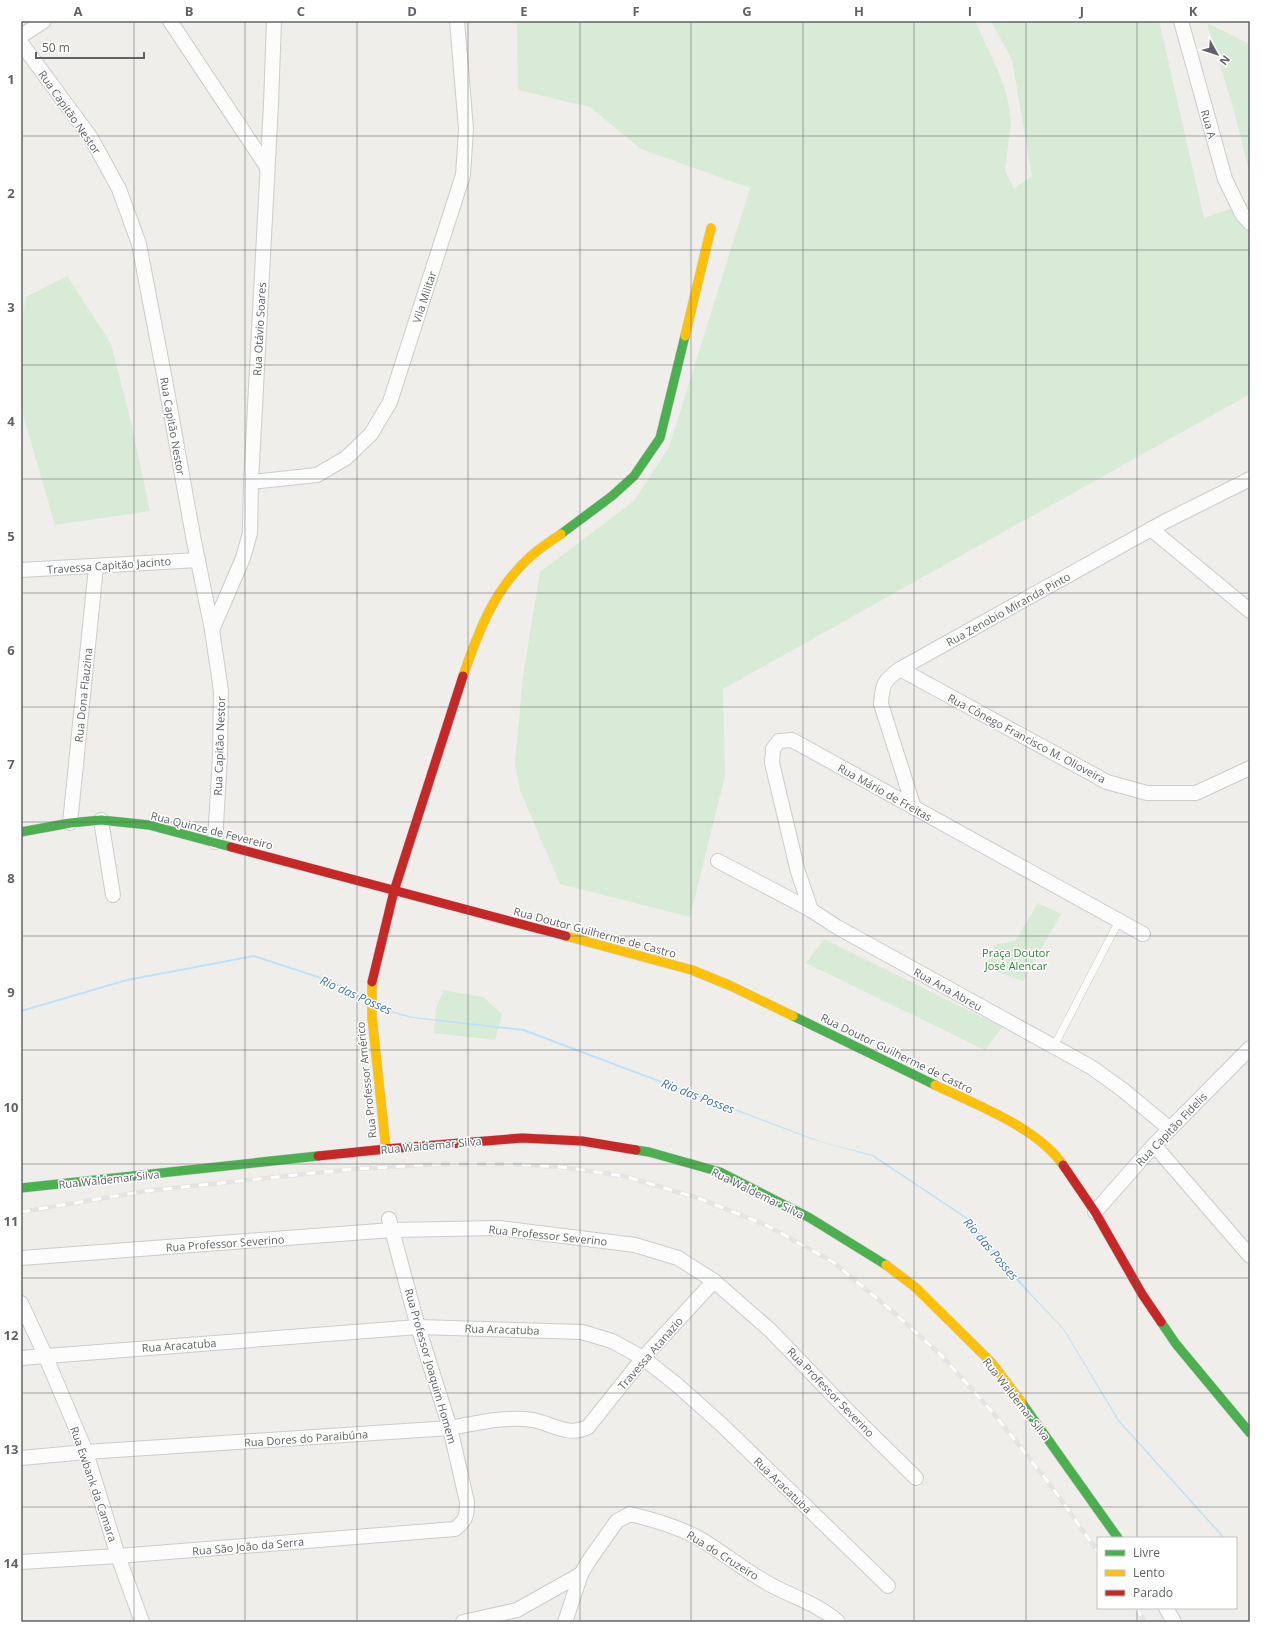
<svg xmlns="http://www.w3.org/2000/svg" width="1271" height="1643" font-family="'Open Sans',sans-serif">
<rect width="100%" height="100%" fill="#efeeea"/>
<g fill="#d8ebd6">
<polygon points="517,21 975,21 999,73 1007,96 1011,122 1005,170 1014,189 1032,176 1012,60 991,21 1159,21 1204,218 1250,202 1250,394 723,689 725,776 690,917 560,884 520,790 515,764 523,676 540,572 634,501 669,447 750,188 641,149 590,107 518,90"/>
<polygon points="1207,23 1250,44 1250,175 1233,107"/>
<polygon points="67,276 111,344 131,422 150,511 55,525 21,408 21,325 26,297"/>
<polygon points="1038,903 1061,914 1023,981 986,968 994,945 1015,941"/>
<polygon points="824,939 1002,1027 985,1050 806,963"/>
<polygon points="444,990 483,997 502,1014 495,1040 434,1033 436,1008"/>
</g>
<polygon fill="#bfe0f9" points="254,955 333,981 388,1010 413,1017 524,1029 822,1142 873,1155 966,1217 1033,1296 1064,1329 1119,1420 1225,1538 1223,1538 1118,1421 1063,1329 1019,1283 965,1218 872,1156 814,1140 523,1031 412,1018 389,1012 333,983 254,957 127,981 21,1012 21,1010 127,979"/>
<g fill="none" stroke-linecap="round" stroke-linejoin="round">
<defs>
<polyline id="lane" points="1054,1046 1119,921"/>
<g id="street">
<polyline points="170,21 267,167"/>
<polyline points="1181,21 1225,179 1242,214 1250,223"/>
<polyline points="21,36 44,21"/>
<polyline points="21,43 91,138 119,189 139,244 165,380 193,536 212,630 221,691 220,756 215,842"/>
<polyline points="251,482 317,475 346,458 371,434 390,402 463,175 466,129 457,21"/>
<polyline points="1151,529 1250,611"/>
<polyline points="21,570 198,560"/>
<polyline points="212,630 243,558 250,533 251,482 271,104 274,21"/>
<polyline points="900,669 1107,782 1147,793 1196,793 1250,768"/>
<path d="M914,808L881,704C882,685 884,680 900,669L1162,523L1250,479"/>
<polyline points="101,820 113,895"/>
<polyline points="70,823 96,567"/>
<polyline points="718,861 811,910 837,927 1091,1067 1123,1090 1170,1129"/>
<polyline points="811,910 798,872 772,763 773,749 779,741 792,740 1143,934"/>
<polyline points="1154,1145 1250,1256"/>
<polyline points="1095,1212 1154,1145 1250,1048"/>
<polyline points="21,1258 392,1230 499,1228 635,1245 678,1258 714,1281 770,1330 850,1413 916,1478"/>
<polyline points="21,1303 45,1355 86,1452 118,1556 142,1622"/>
<polyline points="21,1358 418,1327 582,1332 612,1341 643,1358 676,1384 722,1425 888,1586"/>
<path d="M21,1458L86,1452L450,1428C478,1423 505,1416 533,1420C553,1424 568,1437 588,1427L643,1358L714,1281"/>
<path d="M21,1562L118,1556L455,1529C466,1520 467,1516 467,1502L450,1428L418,1327L389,1219"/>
<polyline points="1166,1608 1174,1622"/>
<polyline points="463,1622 517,1610 581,1574"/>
<path d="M565,1622L581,1574L590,1559L617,1521L630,1514C655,1520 680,1527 702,1540C725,1554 747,1572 771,1585C795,1598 818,1604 838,1622"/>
</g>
<g id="fast">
<polyline points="561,534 612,496 634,476 660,438 685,336"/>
<polyline points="21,832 70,823 101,820 149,825 231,847"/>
<polyline points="793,1016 935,1085"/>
<polyline points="636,1150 649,1152 720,1172 810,1218 886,1265"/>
<polyline points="21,1188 318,1156"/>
<polyline points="1161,1322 1176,1344 1250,1433"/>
<polyline points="1022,1403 1118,1538"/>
</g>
<g id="slow">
<polyline points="685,336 711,228"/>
<path d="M463,676C479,630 494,589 531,556C540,548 551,541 561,534"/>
<polyline points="566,936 692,970 731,986 793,1016"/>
<polyline points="372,982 372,1017 386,1149"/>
<path d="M935,1085C976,1105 1037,1127 1063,1165"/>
<polyline points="886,1265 915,1287 992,1363 1022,1403"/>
</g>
<g id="jam">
<polyline points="231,847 566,936"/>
<polyline points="372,982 394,891 463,676"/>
<polyline points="318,1156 386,1149 522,1138 582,1141 636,1150"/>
<polyline points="1063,1165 1095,1212 1142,1294 1161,1322"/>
</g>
</defs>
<use href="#lane" stroke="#cbcccc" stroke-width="8"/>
<use href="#street" stroke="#cbcccc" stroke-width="16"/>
<use href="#fast" stroke="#cacacb" stroke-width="10"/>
<use href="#slow" stroke="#cacacb" stroke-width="10"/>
<use href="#jam" stroke="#cacacb" stroke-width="10"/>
<use href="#lane" stroke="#fdfcfc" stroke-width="7"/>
<use href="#street" stroke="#fdfcfc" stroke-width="14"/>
<use href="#fast" stroke="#4caf50" stroke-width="9"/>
<use href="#slow" stroke="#ffc107" stroke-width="9"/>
<use href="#jam" stroke="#c62828" stroke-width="9"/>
<defs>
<g id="rail">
<polyline points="21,1212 146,1191 342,1170 438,1164 509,1164 561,1167 624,1176 698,1198 766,1225 833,1262 892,1311 941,1355 994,1414 1052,1487 1098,1552"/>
<polyline points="1136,1608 1145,1622"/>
</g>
</defs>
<use href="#rail" stroke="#e4e4e4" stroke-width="4.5"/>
<use href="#rail" stroke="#fff" stroke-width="3" stroke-dasharray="9" stroke-linecap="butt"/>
</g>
<path fill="none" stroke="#5f6368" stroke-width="1" stroke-opacity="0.55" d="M134,21V1622M245,21V1622M357,21V1622M468,21V1622M580,21V1622M691,21V1622M803,21V1622M914,21V1622M1026,21V1622M1137,21V1538M21,136H1250M21,250H1250M21,365H1250M21,479H1250M21,593H1250M21,707H1250M21,822H1250M21,936H1250M21,1050H1250M21,1164H1250M21,1278H1250M21,1393H1250M21,1507H1250M1137,1608V1622"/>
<g text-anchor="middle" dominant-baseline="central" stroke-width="3" stroke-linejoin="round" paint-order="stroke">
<g font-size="11" fill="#5f6368" stroke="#fff">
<text transform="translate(70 112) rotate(55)">Rua Capitão Nestor</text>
<text transform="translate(1209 124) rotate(74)">Rua A</text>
<text transform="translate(424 297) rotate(-72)">Vila Militar</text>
<text transform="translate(259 329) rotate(-87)">Rua Otávio Soares</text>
<text transform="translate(173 426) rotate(80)">Rua Capitão Nestor</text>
<text transform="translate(109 565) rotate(-4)">Travessa Capitão Jacinto</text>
<text transform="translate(1008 609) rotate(-29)">Rua Zenobio Miranda Pinto</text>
<text transform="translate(83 695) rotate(-84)">Rua Dona Flauzina</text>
<text transform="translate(1027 738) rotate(28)">Rua Cônego Francisco M. Olioveira</text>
<text transform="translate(219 746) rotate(-88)">Rua Capitão Nestor</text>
<text transform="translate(885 792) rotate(29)">Rua Mário de Freitas</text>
<text transform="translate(212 830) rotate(14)">Rua Quinze de Fevereiro</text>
<text transform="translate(595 932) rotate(15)">Rua Doutor Guilherme de Castro</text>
<text transform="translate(948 989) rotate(29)">Rua Ana Abreu</text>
<text transform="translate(897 1053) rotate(26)">Rua Doutor Guilherme de Castro</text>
<text transform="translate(366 1080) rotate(-96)">Rua Professor Américo</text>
<text transform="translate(1171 1129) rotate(-46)">Rua Capitão Fidelis</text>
<text transform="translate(431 1145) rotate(-5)">Rua Waldemar Silva</text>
<text transform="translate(109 1179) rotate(-6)">Rua Waldemar Silva</text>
<text transform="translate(758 1193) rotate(26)">Rua Waldemar Silva</text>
<text transform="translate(548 1235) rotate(6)">Rua Professor Severino</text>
<text transform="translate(225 1243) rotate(-4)">Rua Professor Severino</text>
<text transform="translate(502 1329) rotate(2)">Rua Aracatuba</text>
<text transform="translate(179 1345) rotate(-4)">Rua Aracatuba</text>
<text transform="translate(650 1353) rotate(-49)">Travessa Atanazio</text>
<text transform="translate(431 1366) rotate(74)">Rua Professor Joaquim Homem</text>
<text transform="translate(831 1392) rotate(46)">Rua Professor Severino</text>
<text transform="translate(1017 1399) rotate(52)">Rua Waldemar Silva</text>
<text transform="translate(306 1438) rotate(-4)">Rua Dores do Paraibúna</text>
<text transform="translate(94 1484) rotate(71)">Rua Ewbank da Camara</text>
<text transform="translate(783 1485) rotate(44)">Rua Aracatuba</text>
<text transform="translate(248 1546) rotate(-5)">Rua São João da Serra</text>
<text transform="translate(723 1555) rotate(32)">Rua do Cruzeiro</text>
</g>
<g font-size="11" fill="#348238" stroke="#fff">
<text x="1016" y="952">Praça Doutor<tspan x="1016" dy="13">José Alencar</tspan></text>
</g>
<g font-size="12" font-style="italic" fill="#4174aa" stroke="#fff">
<text transform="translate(356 995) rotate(24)">Rio das Posses</text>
<text transform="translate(698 1096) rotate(21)">Rio das Posses</text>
<text transform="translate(991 1249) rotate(50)">Rio das Posses</text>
</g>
</g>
<rect width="1271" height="1643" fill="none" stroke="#ffffff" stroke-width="44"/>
<rect x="1097" y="1537" width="140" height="72" fill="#ffffff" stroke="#bfc1c3"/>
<rect x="1105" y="1550" width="20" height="6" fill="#4caf50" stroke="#bfc1c3"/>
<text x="1133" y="1557" font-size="12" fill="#5f6368">Livre</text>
<rect x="1105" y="1570" width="20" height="6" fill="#ffc107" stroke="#bfc1c3"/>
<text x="1133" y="1577" font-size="12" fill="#5f6368">Lento</text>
<rect x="1105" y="1590" width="20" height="6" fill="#c62828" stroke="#bfc1c3"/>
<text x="1133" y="1597" font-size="12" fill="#5f6368">Parado</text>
<g transform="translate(1217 54) rotate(129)" stroke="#ffffff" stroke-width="3" paint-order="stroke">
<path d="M0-3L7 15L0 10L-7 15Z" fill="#5f6368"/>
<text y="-6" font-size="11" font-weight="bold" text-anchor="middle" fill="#5f6368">N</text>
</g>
<path d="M36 52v6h108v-6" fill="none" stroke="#5f6368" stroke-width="2"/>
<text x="42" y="52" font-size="12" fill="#5f6368" stroke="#ffffff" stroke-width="3" paint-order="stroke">50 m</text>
<rect x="22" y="22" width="1227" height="1599" fill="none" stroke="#5f6368" stroke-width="1.5"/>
<g font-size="13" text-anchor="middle" font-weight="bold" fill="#5f6368">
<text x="78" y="16">A</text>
<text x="189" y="16">B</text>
<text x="301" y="16">C</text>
<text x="412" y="16">D</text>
<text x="524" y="16">E</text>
<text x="636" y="16">F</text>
<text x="747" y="16">G</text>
<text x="859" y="16">H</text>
<text x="970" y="16">I</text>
<text x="1082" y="16">J</text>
<text x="1193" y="16">K</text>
<text x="11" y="84">1</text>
<text x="11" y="198">2</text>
<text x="11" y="312">3</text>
<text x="11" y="426">4</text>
<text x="11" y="541">5</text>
<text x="11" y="655">6</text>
<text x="11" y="769">7</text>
<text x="11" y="883">8</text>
<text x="11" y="997">9</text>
<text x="11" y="1112">10</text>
<text x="11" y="1226">11</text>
<text x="11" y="1340">12</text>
<text x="11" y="1454">13</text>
<text x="11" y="1568">14</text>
</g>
</svg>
